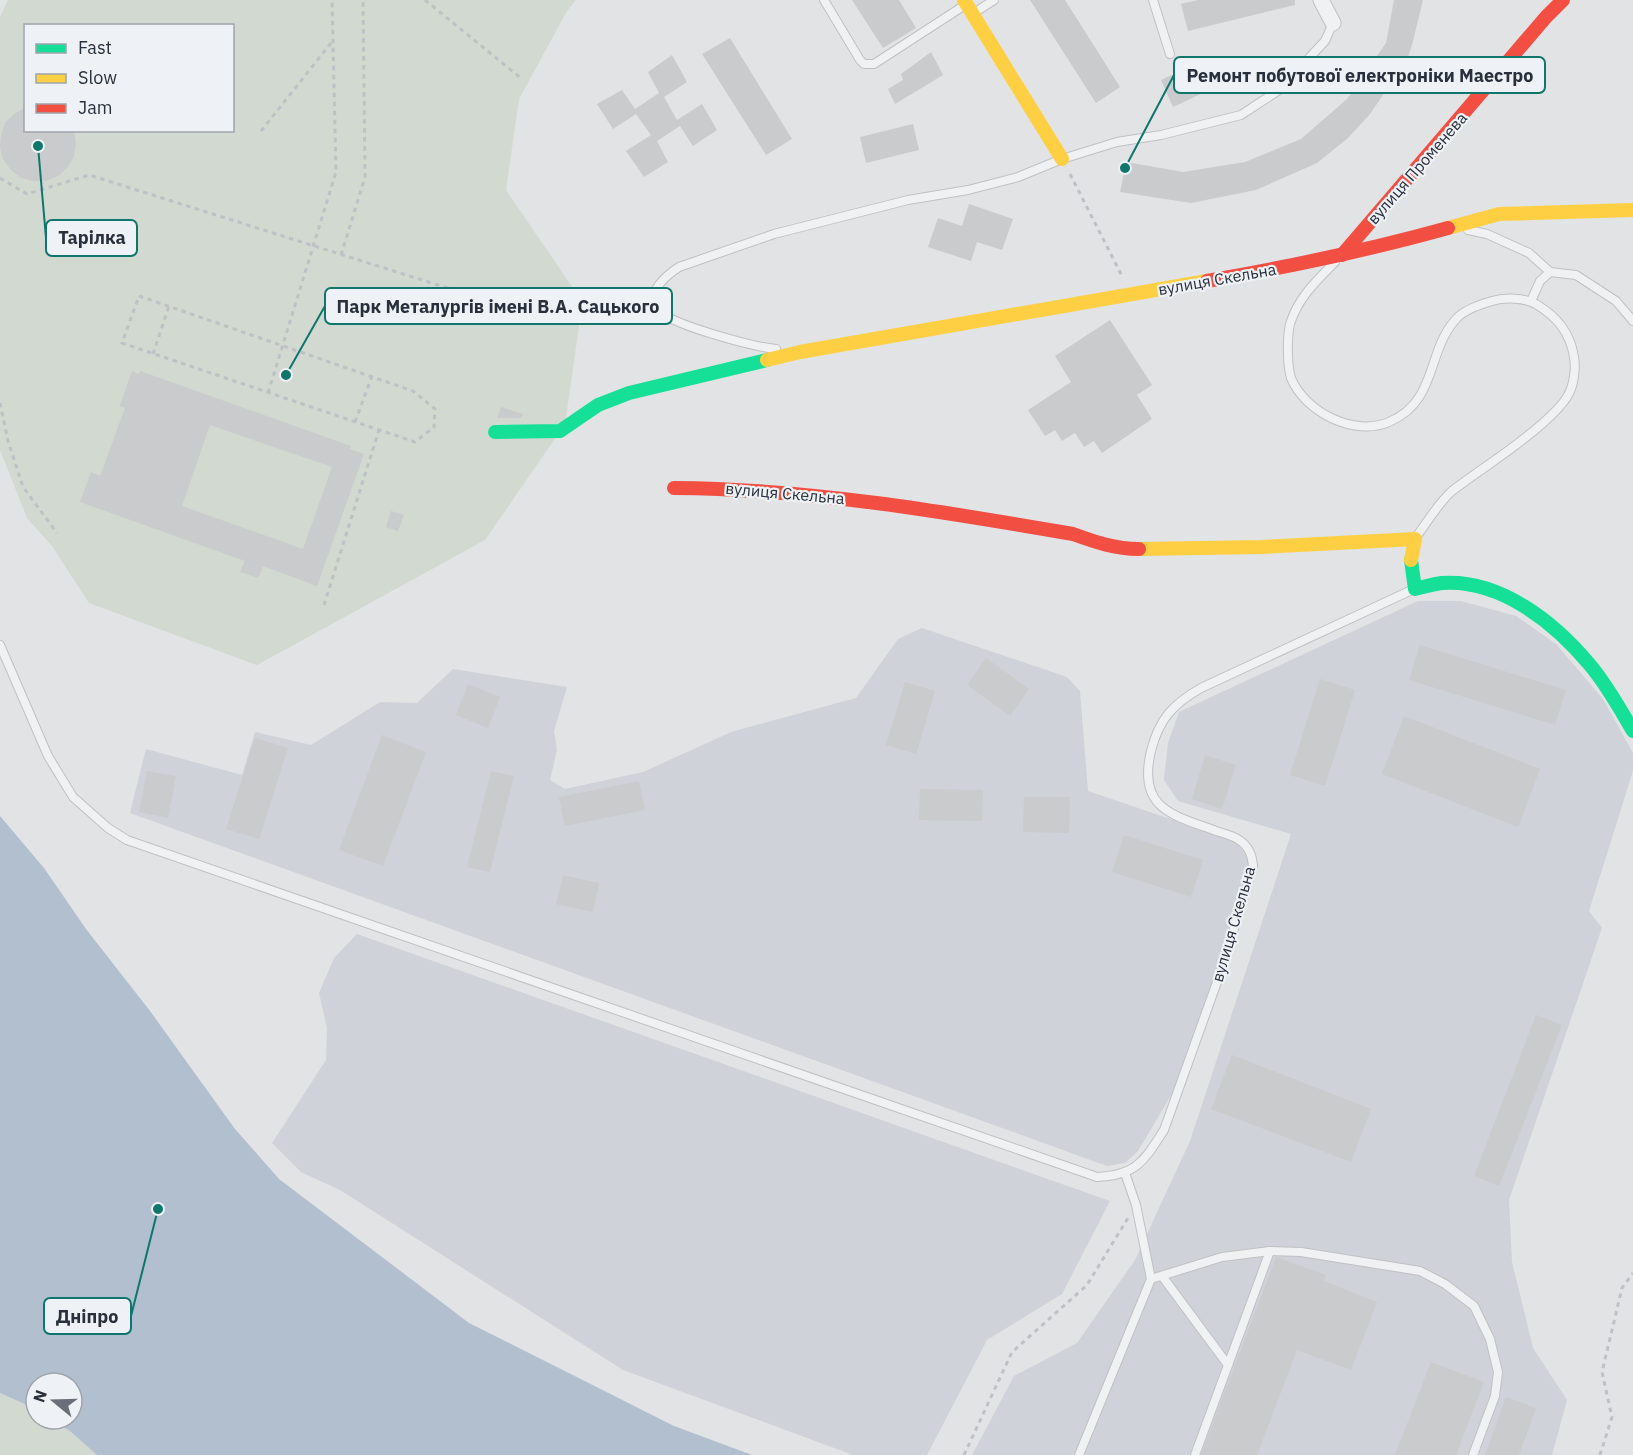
<svg xmlns="http://www.w3.org/2000/svg" width="1633" height="1455" font-family="'IBM Plex Sans',sans-serif">
<rect width="100%" height="100%" fill="#e1e3e5"/>
<g fill="#cfd2d8">
<polygon points="1418,601 1461,601 1516,616 1556,644 1603,699 1633,753 1633,771 1589,911 1602,928 1509,1200 1512,1262 1533,1348 1567,1400 1552,1455 972,1455 1014,1376 1077,1343 1135,1260 1190,1141 1291,834 1178,801 1164,780 1168,743 1179,712"/>
<polygon points="922,628 1067,677 1080,691 1088,791 1241,843 1254,861 1185,1072 1138,1151 1125,1163 1107,1166 130,813 146,749 242,775 255,732 311,745 380,702 417,703 453,669 567,687 554,731 557,750 550,780 565,789 643,772 731,732 856,698 898,639"/>
<polygon points="357,934 1110,1201 1062,1294 987,1340 927,1455 853,1455 623,1370 340,1190 301,1172 272,1143 326,1060 327,1028 319,993 334,958"/>
</g>
<g fill="#d1d9d1" fill-rule="evenodd">
<path d="M8,0H576L567,11L519,99L506,190L577,294L579,326L565,424L485,540L257,665L89,603L52,546L27,518L0,450V17ZM26,26H232V130H26Z"/>
<polygon points="0,1393 33,1407 36,1409 36,1419 51,1419 71,1432 97,1455 0,1455"/>
</g>
<polygon fill="#b1bfcf" points="0,816 44,868 86,929 150,1011 235,1129 279,1179 469,1323 674,1426 752,1455 97,1455 71,1432 51,1419 72,1419 72,1383 36,1383 36,1409 0,1393"/>
<g fill="#c9cbcd" fill-rule="evenodd">
<polygon points="852,0 899,0 916,28 883,48"/>
<polygon points="1030,0 1065,0 1120,87 1096,103"/>
<polygon points="1198,0 1295,0 1295,5 1188,31 1181,4"/>
<polygon points="1394,0 1423,0 1412,45 1407,60 1370,114 1348,138 1317,163 1256,190 1191,203 1120,192 1126,162 1183,172 1245,162 1301,139 1347,99 1386,43"/>
<polygon points="730,38 792,139 766,155 702,54"/>
<polygon points="931,52 943,75 895,104 888,89 903,80 901,74"/>
<polygon points="672,55 687,82 664,97 677,120 702,104 717,130 693,146 680,126 657,141 668,162 644,177 626,151 651,135 636,114 613,129 597,104 622,90 635,109 659,93 648,72"/>
<polygon points="1206,59 1218,86 1173,107 1161,80"/>
<polygon points="26,107 26,130 74,130 76,144 74,156 68,167 58,176 46,181 33,181 21,178 11,170 3,159 0,147 1,135 5,123 14,114"/>
<polygon points="913,124 919,150 866,163 860,137"/>
<polygon points="969,204 1013,219 1002,250 977,242 971,261 928,247 938,218 962,226"/>
<polygon points="1110,320 1152,385 1137,395 1152,419 1102,453 1094,441 1084,447 1075,433 1062,441 1055,430 1045,436 1028,410 1071,382 1055,356"/>
<path d="M132,371L139,374L140,371L351,446L350,449L364,454L317,586L263,566L258,578L240,572L245,561L80,502L91,472L100,476L125,408L120,406ZM210,425L332,467L303,549L182,506Z"/>
<polygon points="501,407 523,414 521,418 497,418"/>
<polygon points="391,511 404,515 398,531 386,527"/>
<polygon points="1420,645 1566,690 1555,725 1409,680"/>
<polygon points="986,658 1029,689 1010,716 967,685"/>
<polygon points="1320,679 1355,690 1325,786 1290,775"/>
<polygon points="905,682 935,691 916,754 886,745"/>
<polygon points="468,684 500,697 488,728 456,715"/>
<polygon points="1404,716 1540,769 1518,827 1382,774"/>
<polygon points="382,735 426,752 383,866 339,850"/>
<polygon points="255,738 288,748 259,839 226,829"/>
<polygon points="1205,755 1236,765 1222,809 1192,799"/>
<polygon points="147,771 176,776 168,818 139,812"/>
<polygon points="491,771 514,776 490,872 467,867"/>
<polygon points="639,781 645,810 565,826 559,797"/>
<polygon points="920,789 983,790 982,821 919,820"/>
<polygon points="1024,797 1070,797 1069,833 1023,832"/>
<polygon points="1124,835 1203,860 1191,897 1112,872"/>
<polygon points="563,875 599,883 593,912 556,904"/>
<polygon points="1536,1015 1562,1025 1499,1186 1474,1176"/>
<polygon points="1232,1055 1371,1109 1351,1162 1211,1109"/>
<polygon points="1276,1257 1326,1275 1324,1281 1377,1302 1351,1370 1297,1350 1257,1455 1201,1455"/>
<polygon points="1431,1362 1484,1382 1456,1455 1395,1455"/>
<polygon points="1506,1397 1536,1408 1519,1455 1485,1455"/>
</g>
<g fill="none" stroke-linecap="round" stroke-linejoin="round">
<defs>
<g id="lane">
<polyline points="824,0 860,60 864,64 874,64 965,5"/>
<polyline points="1153,0 1170,54"/>
<polyline points="974,13 994,0"/>
<polyline points="1468,230 1487,234 1529,253 1550,272"/>
<path d="M1335,262C1316,281 1298,298 1290,324C1287,337 1287,365 1291,378C1305,412 1354,437 1389,422C1438,401 1426,352 1456,319C1465,309 1480,305 1492,301C1505,297 1525,298 1536,304C1557,317 1570,332 1574,357C1576,369 1574,386 1567,397C1561,407 1552,415 1543,423C1514,449 1482,468 1452,491C1438,503 1427,523 1416,537"/>
<polyline points="1531,301 1540,281 1550,272 1576,275 1616,301 1633,321"/>
<path d="M776,349C755,347 666,324 656,308C647,291 667,275 679,267L774,234L908,200L968,190L1018,177L1062,159L1117,142L1161,135L1241,115L1279,90L1325,41L1333,23"/>
<path d="M0,645L48,756L73,797L108,828L127,840L1097,1177C1137,1175 1144,1161 1164,1130L1222,968L1253,866C1252,858 1251,851 1245,845C1238,837 1226,834 1216,831C1173,815 1137,809 1151,751C1159,719 1173,704 1201,688L1414,589"/>
<polyline points="1162,1276 1228,1365"/>
<polyline points="1151,1279 1222,1257 1270,1251 1301,1252 1420,1271 1445,1284 1474,1306 1490,1339 1498,1372 1495,1396 1473,1455"/>
<polyline points="1079,1455 1151,1279 1136,1205 1125,1173"/>
<polyline points="1195,1455 1270,1251"/>
</g>
<polyline id="street" points="1321,0 1333,23"/>
</defs>
<use href="#lane" stroke="#bfc1c3" stroke-width="10"/>
<use href="#street" stroke="#bfc1c3" stroke-width="17"/>
<g stroke="#bfc1c6" stroke-width="3" stroke-dasharray="4.5 4.5" stroke-linecap="butt">
<polyline points="425,0 522,79"/>
<polyline points="261,131 331,43"/>
<polyline points="1070,174 1123,278"/>
<polyline points="0,178 27,194 89,175 543,318"/>
<polyline points="341,255 365,177 363,0"/>
<polygon points="139,296 413,391 435,409 434,427 415,442 122,343"/>
<polyline points="153,354 169,306"/>
<polyline points="268,393 336,172 332,0"/>
<polyline points="0,403 8,441 23,487 57,533"/>
<polyline points="355,422 372,376"/>
<polyline points="324,605 379,430"/>
<polyline points="964,1455 1012,1352 1087,1285 1128,1218"/>
<polyline points="1600,1455 1612,1417 1602,1372 1622,1288 1633,1273"/>
</g>
<use href="#lane" stroke="#f0f1f2" stroke-width="8"/>
<use href="#street" stroke="#f0f1f2" stroke-width="15"/>
<g stroke="#16e098" stroke-width="14">
<polyline points="495,432 560,431 598,405 629,393 767,360"/>
<path d="M1411,560L1415,589C1424,587 1433,584 1442,583C1501,579 1555,623 1590,665C1607,685 1620,709 1633,731"/>
</g>
<g stroke="#ffcf43" stroke-width="14">
<polyline points="964,0 1062,159"/>
<polyline points="1448,228 1499,214 1633,210"/>
<polyline points="767,360 800,352 1207,281"/>
<polyline points="1139,549 1261,547 1415,539 1411,560"/>
</g>
<g stroke="#f24e42" stroke-width="14">
<polyline points="1342,255 1546,17 1563,0"/>
<path d="M1207,281C1288,267 1369,250 1448,228"/>
<path d="M674,488C809,489 940,511 1073,534C1095,542 1115,549 1139,549"/>
</g>
</g>
<g text-anchor="middle" dominant-baseline="central" stroke-width="4.5" stroke-linejoin="round" paint-order="stroke">
<g font-size="16" fill="#29303d" stroke="#eef1f5">
<text transform="translate(1417 168) rotate(-49)">вулиця Променева</text>
<text transform="translate(1217 279) rotate(-10)">вулиця Скельна</text>
<text transform="translate(785 493) rotate(5)">вулиця Скельна</text>
<text transform="translate(1233 924) rotate(-74)">вулиця Скельна</text>
</g>
</g>
<path fill="none" stroke="#0f766e" stroke-width="2" d="M1125 168L1174 75M38 146L46 238M286 375L325 306M158 1209L131 1316"/>
<g fill="#0f766e" stroke="#eef1f5" stroke-width="2">
<circle cx="1125" cy="168" r="6"/>
<circle cx="38" cy="146" r="6"/>
<circle cx="286" cy="375" r="6"/>
<circle cx="158" cy="1209" r="6"/>
</g>
<g fill="#eef1f5" stroke="#0f766e" stroke-width="2">
<rect x="1174" y="57" width="371" height="36" rx="6"/>
<rect x="46" y="220" width="91" height="36" rx="6"/>
<rect x="325" y="288" width="347" height="36" rx="6"/>
<rect x="44" y="1298" width="87" height="36" rx="6"/>
</g>
<g font-size="18" text-anchor="middle" font-weight="bold" fill="#29303d">
<text x="1360" y="82">Ремонт побутової електроніки Маестро</text>
<text x="92" y="244">Тарілка</text>
<text x="498" y="313">Парк Металургів імені В.А. Сацького</text>
<text x="87" y="1323">Дніпро</text>
</g>
<rect x="24" y="24" width="210" height="108" fill="#eef1f5" stroke="#9fa4ab" stroke-width="1.5"/>
<rect x="36" y="44" width="30" height="9" fill="#16e098" stroke="#9fa4ab" stroke-width="1.5"/>
<text x="78" y="54" font-size="18" fill="#29303d">Fast</text>
<rect x="36" y="74" width="30" height="9" fill="#ffcf43" stroke="#9fa4ab" stroke-width="1.5"/>
<text x="78" y="84" font-size="18" fill="#29303d">Slow</text>
<rect x="36" y="104" width="30" height="9" fill="#f24e42" stroke="#9fa4ab" stroke-width="1.5"/>
<text x="78" y="114" font-size="18" fill="#29303d">Jam</text>
<g transform="translate(54 1401) rotate(289)"><circle r="28" fill="#eef1f5" stroke="#9fa4ab" stroke-width="1.5"/>
<path d="M0-4.5L10 22L0 15L-10 22Z" fill="#696f78"/>
<text y="-9" font-size="16" font-weight="bold" text-anchor="middle" fill="#29303d">N</text>
</g>
</svg>
